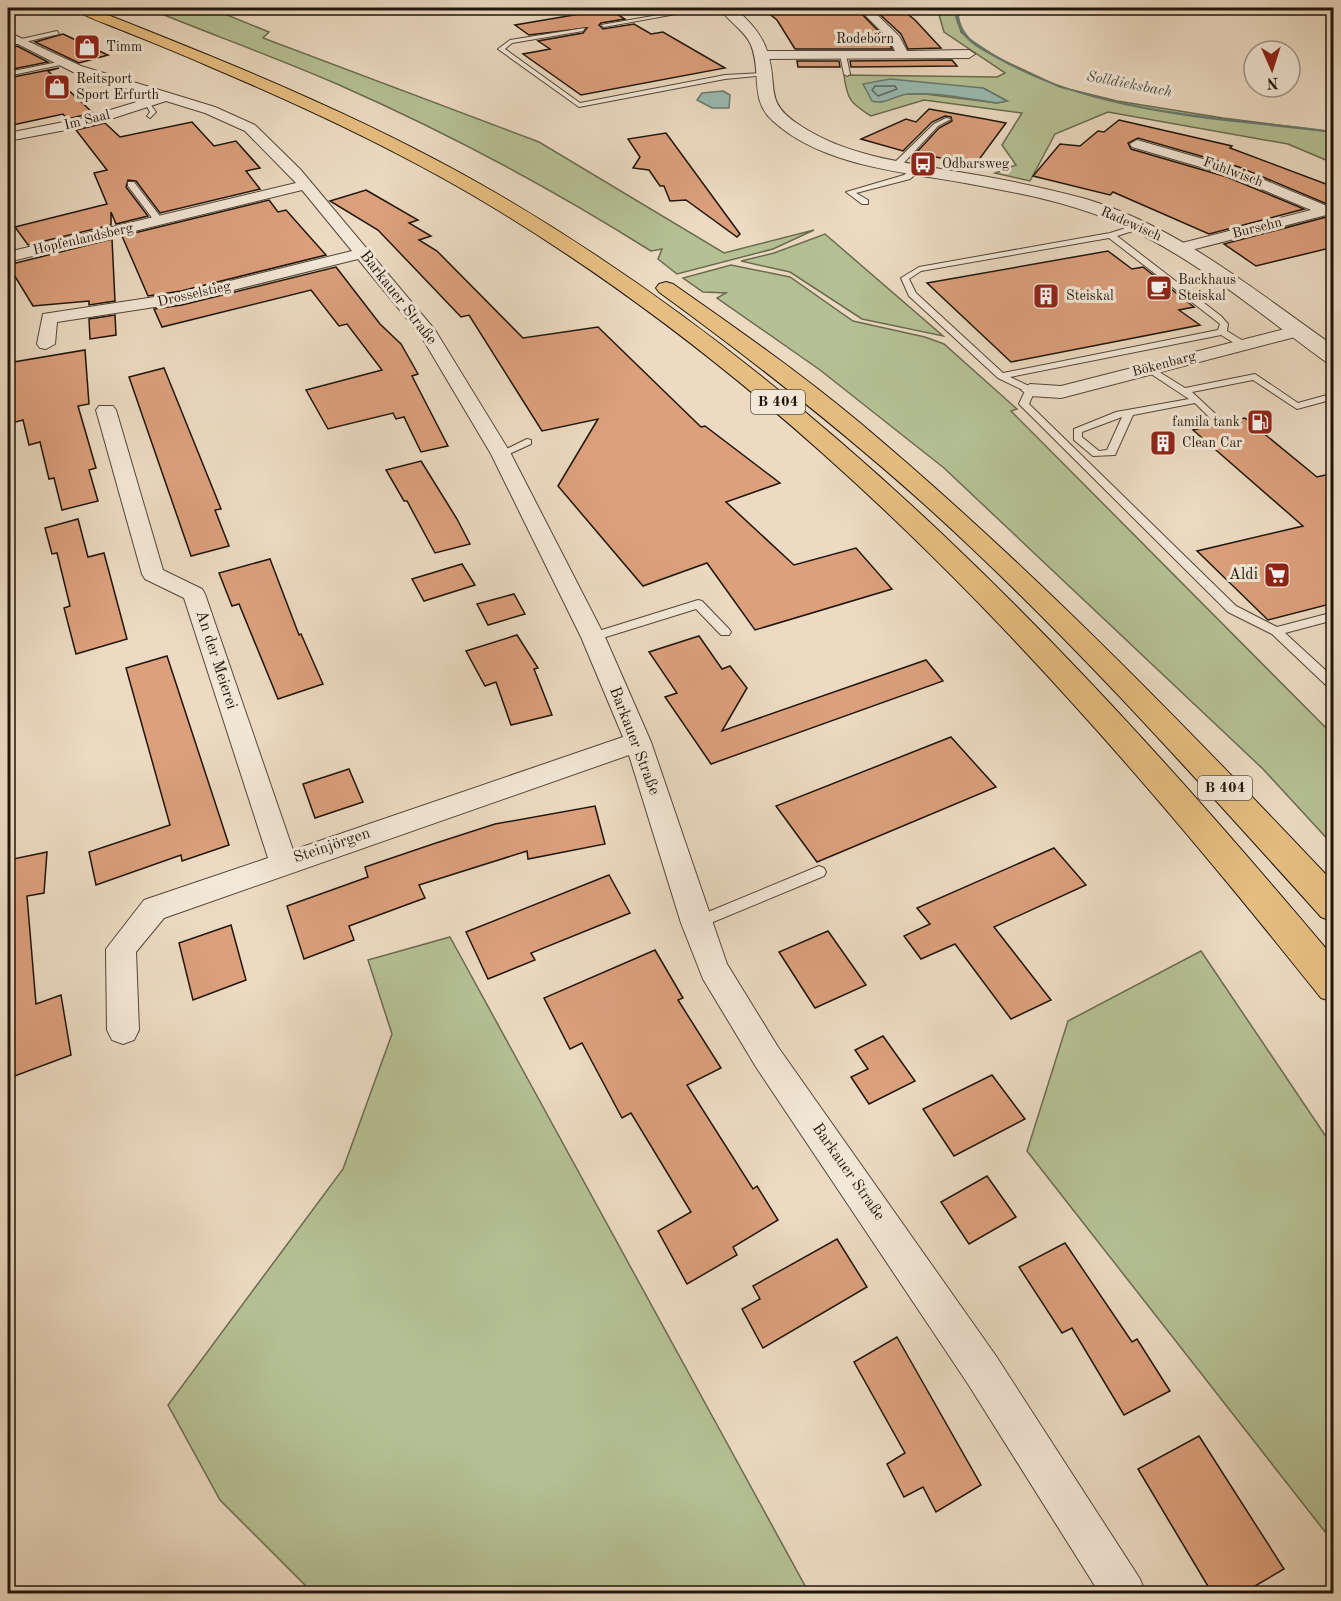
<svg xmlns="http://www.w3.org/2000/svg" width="1341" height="1601" font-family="'Old Standard TT',serif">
<rect width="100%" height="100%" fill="#ecdbc2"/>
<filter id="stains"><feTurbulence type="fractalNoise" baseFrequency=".00333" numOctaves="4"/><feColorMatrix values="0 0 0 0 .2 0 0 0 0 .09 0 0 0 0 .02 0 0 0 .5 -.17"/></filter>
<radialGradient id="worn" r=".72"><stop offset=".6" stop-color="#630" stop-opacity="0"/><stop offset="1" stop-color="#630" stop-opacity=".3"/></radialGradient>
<g fill="#b5c195" stroke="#6a6b50" stroke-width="1.5" fill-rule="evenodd">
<path d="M147,8H210L269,32L263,38L539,142L724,253L814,230L773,249L677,274L658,259L662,249L651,251C551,188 446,132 337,84C275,57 210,34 147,8Z"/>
<path d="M937,8H966L957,16L961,32L968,38L998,58L1060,87L1117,101L1223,118L1333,132V163L1288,144L1108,112L1055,134L1030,181L995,173L1016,165L1002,145L1022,113L924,100L871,116C850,103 847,99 844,75L997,77L1005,73L944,32ZM983,88L1007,101L997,103L925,94H904Z"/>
<polygon points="825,234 943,336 862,319 790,272 741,261 774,253"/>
<polygon points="731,265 790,277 853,321 925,337 944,344 1017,409 1011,411 1333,735 1333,845 1263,769 944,468 820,370 717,298 726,293 703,292 683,278"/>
<polygon points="450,937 809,1593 313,1593 220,1500 168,1405 343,1169 392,1034 368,960"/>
<polygon points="1201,951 1333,1147 1333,1542 1027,1151 1068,1021"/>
</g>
<g fill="#99bbb1" stroke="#68796f" stroke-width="1.5">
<path d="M890,79L983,88L1007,101L997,103C968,99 937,92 908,94C895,95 886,105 872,101L863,84Z"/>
<polygon points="723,91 730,95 729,108 712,108 697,100 702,93"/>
</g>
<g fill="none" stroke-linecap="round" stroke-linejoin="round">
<polygon stroke="#5c685e" stroke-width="1.5" points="875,86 895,86 897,89 878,96 872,90"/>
<path fill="#68796f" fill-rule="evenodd" d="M964,8H968L959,16C963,39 980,46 999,57C1008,62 1018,68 1027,72C1122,115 1232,117 1334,131V133C1221,119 1099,116 998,59C978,48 960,40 955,16Z"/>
</g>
<g fill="#dca07d" stroke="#1f150b" stroke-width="1.5">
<polygon points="762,8 856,8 888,41 892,49 795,49 777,20"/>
<polygon points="900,8 915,20 941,48 908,49 901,34 874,9"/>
<polygon points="609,9 625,19 601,23 599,25 603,29 634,24 651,34 663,32 725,68 581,95 523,54 550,49 538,41 583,33 587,28 529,35 515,25"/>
<polygon points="63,34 80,42 108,55 79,63 35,42"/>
<polygon points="17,46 48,62 8,70 8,48"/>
<polygon points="952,60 957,66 851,67 850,61"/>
<polygon points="797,61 839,61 840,67 798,67"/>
<polygon points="59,68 48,71 93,113 67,119 63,114 8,126 8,78"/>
<polygon points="929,109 985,119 1006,123 975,165 916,153 939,128 952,121 951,117 945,116 932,122 903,151 861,139 906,119 916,122"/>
<polygon points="1119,120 1232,146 1230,148 1334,187 1334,203 1327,204 1239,167 1138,138 1128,143 1131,149 1227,177 1304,209 1209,234 1113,192 1110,195 1033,176 1060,144 1080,146 1098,131 1104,132"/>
<polygon points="192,122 214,146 236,141 260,168 246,171 260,189 160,213 136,181 128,180 126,187 148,216 116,224 111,212 111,225 28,245 15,227 107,204 94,173 107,170 76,130 105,123 120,137"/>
<polygon points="666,133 740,234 737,237 686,200 670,201 664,186 660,186 649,170 633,168 640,157 628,139"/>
<polygon points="366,190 418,220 409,223 431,236 419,240 437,251 523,338 598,327 701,427 705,426 780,483 726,502 794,565 856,548 892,589 755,630 707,563 643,586 558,486 598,419 542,431 469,315 461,317 378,230 330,201"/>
<polygon points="269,200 278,212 286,210 326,255 181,291 148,296 122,236"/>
<polygon points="1334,215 1334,247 1256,266 1224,244"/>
<polygon points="112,239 115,301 89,305 89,301 33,306 8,265"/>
<polygon points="1108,251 1132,269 1143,267 1194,307 1179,310 1200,325 1011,362 927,283"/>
<polygon points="336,267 380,324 401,344 418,374 412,376 448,446 421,452 404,417 396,419 393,413 328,429 306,390 382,370 347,324 339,326 311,290 162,327 154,309 182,305"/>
<polygon points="115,315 116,335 90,339 89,319"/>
<polygon points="85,350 89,404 78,406 96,468 89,470 98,501 62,510 54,478 49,479 40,442 29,445 23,420 8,424 8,363"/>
<polygon points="164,368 221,509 215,510 229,546 191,556 129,377"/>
<polygon points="1245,418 1317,477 1334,473 1334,603 1268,620 1197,551 1303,526 1193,430 1214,425 1224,428 1226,422"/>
<polygon points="421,461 457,519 470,544 435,553 407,501 404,501 386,470"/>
<polygon points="78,519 88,557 104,553 127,639 76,654 64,608 70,606 57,553 52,554 45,528"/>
<polygon points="270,559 299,635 301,634 323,684 278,699 239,604 232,606 219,573"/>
<polygon points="462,564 475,585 424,601 412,579"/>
<polygon points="514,594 525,614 488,625 477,604"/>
<polygon points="517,635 538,668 534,669 552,715 511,725 496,682 485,686 466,651"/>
<polygon points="699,636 722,669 730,666 747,688 722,731 926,660 943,681 711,764 665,697 677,693 649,652"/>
<polygon points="167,656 229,845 182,861 181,855 96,885 89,852 170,825 126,668"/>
<polygon points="951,737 996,787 817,862 776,806"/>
<polygon points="349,769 363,802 315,818 303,784"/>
<polygon points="595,806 605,844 528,859 527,851 419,885 425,898 349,926 354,940 304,959 287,906 368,877 365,867 436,843 495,824"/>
<polygon points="1054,848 1086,885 994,927 1051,1000 1011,1019 955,944 921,959 904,936 930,924 917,908"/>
<polygon points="47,852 44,893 27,896 36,1004 61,995 71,1055 12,1077 8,1037 8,860"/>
<polygon points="609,875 630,913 531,953 535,960 488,979 466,932"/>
<polygon points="231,925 246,980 193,1000 179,943"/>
<polygon points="828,931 866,985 815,1008 779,952"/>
<polygon points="655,950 683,998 678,1000 721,1068 687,1085 753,1189 757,1186 778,1220 733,1247 737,1255 687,1284 658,1231 691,1212 631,1113 622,1118 582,1043 570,1049 544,998"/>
<polygon points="883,1036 915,1081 869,1104 851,1077 868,1069 855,1050"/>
<polygon points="992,1075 1025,1119 954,1156 923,1109"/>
<polygon points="987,1176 1016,1217 969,1244 941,1202"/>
<polygon points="837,1239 867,1287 763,1348 742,1309 760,1299 753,1286"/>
<polygon points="1065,1243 1132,1342 1137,1339 1170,1391 1124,1415 1072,1328 1062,1333 1019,1267"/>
<polygon points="897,1337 981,1485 936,1512 923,1487 904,1497 887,1464 905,1453 854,1362"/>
<polygon points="1199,1436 1284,1569 1243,1593 1212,1593 1138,1469"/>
</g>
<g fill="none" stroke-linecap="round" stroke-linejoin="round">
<defs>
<g id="service">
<polygon points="251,8 274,10 311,8 274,14"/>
<polygon points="699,8 709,8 604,27 601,25"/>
<polygon points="585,28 583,31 512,43 505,49 580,103 725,75 763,73 766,75 725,79 579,107 498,49 510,40"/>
<polygon points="57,31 59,34 8,46 8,42"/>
<polygon points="843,53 846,55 850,74 847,76 844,74 840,55"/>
<polygon points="63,61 65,64 8,76 8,72"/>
<polygon points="148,101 156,112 150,118 147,116 150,112 145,103"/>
<polygon points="946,118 951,119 938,126 900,167 894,167 894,163 934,124"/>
<polygon points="915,167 922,169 910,179 856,193 868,200 868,204 862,204 846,192 904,175"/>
<polygon points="128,182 134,182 162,219 162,223 156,223 128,186"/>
<path d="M1139,224L1143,226L1142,228L1117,236L1221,316L1228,324L1227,331L1245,342V346H1239L1221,335L1010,377L1033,388L1035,390L1029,404L1236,606L1277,627L1334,612V620L1285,633L1334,678V690L1330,689L1272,634L1228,612L1021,406L1019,404L1025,391L998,378L909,296L901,278L919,267L1110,233ZM1109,238L1215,320L1220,324L1218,330L1003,373L916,293L909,279L921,271Z"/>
<path d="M1148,365L1185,388L1255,374L1298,403L1334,393V399L1297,409L1253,380L1192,392L1224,422V426H1218L1195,403L1133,415L1115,455L1093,456L1074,440V429L1116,412L1189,399L1145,370L1143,368ZM1122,417L1107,450L1099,451L1082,437V432Z"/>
<polygon points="527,439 531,440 531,444 505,456 497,456 496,454"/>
<polygon points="698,600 702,601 729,629 731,632 729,635 721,635 696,609 593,641 587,637 589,634"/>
<polygon points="819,866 824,868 826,872 824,876 701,927 696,929 691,927 689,923 691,919"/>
</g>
<g id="minor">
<polygon points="858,8 870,8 899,36 907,51 969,50 975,54 969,58 762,59 756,55 762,51 895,51 890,40"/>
<polygon points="8,32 81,66 215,107 255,125 300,169 435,330 511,454 605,637 651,742 727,964 778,1047 996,1356 1140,1579 1146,1594 1100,1594 968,1384 756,1067 703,979 681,923 629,755 164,918 136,952 139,1030 134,1040 123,1044 112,1040 107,1030 106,949 144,900 268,858 184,598 145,579 142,574 96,410 99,406 113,406 116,410 163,570 202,589 205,594 293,850 623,737 581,637 491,454 421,336 358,259 181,303 57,322 55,344 46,349 40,348 37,344 43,314 181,293 352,251 302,190 8,262 8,252 296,183 245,131 205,113 166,101 92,125 8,141 8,133 84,118 153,97 73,72 8,39"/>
<polygon points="1137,140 1238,169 1327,206 1334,205 1334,213 1180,253 1174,251 1172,248 1174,245 1311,210 1228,175 1132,147 1130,144"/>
<polygon points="1297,326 1306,331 1303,335 1061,398 1030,396 1021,390 1030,384 1061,386"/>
</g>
<path id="tertiary" d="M720,8H734C749,20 763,35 768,54C778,87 764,102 798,124C843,155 900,162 953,171C997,178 1042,187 1086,199C1179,227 1255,291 1334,346V364L1326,362C1257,312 1190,253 1110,220C1064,201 1014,192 965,183C903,172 822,166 773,121C749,100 762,72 751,45C744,29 727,21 720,8Z"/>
<g id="trunk">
<path d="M72,8H90C223,60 357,114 482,185C818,377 1087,664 1334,958V1002L1321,998C1076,691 811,393 469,193C385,144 296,103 206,65C179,53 151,42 124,31C107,24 87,18 72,8Z"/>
<path d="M666,282L673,284C736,328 799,372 859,422C1028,564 1182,722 1334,883V922L1321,917C1194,776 1066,632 924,504C839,428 751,359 659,292L656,288L659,284Z"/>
</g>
</defs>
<use href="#service" stroke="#524639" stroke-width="2"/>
<use href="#minor" stroke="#524639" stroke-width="2"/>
<use href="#tertiary" stroke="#524639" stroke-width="2"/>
<use href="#trunk" stroke="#1f150b" stroke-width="2"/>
<use href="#service" fill="#f3e8d7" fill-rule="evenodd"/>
<use href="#minor" fill="#f3e8d7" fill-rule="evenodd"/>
<use href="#tertiary" fill="#f3e8d7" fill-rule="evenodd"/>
<use href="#trunk" fill="#e6be81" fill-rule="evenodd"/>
</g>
<defs>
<symbol id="shop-square" viewBox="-11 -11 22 22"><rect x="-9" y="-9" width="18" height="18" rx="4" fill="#8f2418" stroke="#f3e8d7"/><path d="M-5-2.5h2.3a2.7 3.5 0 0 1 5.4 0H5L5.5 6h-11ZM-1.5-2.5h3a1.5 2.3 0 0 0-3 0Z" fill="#fff"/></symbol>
<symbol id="bus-square" viewBox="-11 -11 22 22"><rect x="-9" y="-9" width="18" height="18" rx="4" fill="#8f2418" stroke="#f3e8d7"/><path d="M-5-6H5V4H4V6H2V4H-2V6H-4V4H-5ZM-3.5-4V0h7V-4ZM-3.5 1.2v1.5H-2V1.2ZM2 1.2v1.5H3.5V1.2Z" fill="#fff"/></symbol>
<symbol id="cafe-square" viewBox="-11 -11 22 22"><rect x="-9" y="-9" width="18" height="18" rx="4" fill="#8f2418" stroke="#f3e8d7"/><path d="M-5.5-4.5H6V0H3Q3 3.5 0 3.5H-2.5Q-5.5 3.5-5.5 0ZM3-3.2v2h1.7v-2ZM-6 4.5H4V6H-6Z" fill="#fff"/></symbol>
<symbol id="building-square" viewBox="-11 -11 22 22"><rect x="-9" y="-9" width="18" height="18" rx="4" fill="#8f2418" stroke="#f3e8d7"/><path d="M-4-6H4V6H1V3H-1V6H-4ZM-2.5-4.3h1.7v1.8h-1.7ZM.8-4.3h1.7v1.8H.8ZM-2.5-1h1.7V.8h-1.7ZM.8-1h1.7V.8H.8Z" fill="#fff"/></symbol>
<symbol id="fuel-square" viewBox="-11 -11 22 22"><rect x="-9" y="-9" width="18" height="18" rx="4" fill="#8f2418" stroke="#f3e8d7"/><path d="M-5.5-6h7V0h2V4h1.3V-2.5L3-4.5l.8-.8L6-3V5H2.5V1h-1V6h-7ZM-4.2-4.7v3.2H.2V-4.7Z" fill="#fff"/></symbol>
<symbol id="supermarket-square" viewBox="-11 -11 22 22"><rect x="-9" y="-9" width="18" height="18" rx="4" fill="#8f2418" stroke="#f3e8d7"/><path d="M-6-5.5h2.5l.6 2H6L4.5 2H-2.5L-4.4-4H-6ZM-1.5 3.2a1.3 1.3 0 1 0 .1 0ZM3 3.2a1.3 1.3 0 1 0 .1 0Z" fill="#fff"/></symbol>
</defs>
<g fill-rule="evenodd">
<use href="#shop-square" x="72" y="32" width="30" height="30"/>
<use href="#shop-square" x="42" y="72" width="30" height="30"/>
<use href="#bus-square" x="908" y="149" width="30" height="30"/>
<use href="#cafe-square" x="1144" y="273" width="30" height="30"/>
<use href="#building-square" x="1031" y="281" width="30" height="30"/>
<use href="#fuel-square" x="1245" y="407" width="30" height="30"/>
<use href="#building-square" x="1148" y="428" width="30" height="30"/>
<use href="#supermarket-square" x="1262" y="560" width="30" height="30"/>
</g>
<g text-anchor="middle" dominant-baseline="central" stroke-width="6" stroke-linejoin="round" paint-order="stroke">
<g font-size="14" fill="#1f150b" stroke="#f3e8d7">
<text x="865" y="39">Rodebörn</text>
<text transform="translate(87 120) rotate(-14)">Im Saal</text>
<text transform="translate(1233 172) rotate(20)">Fuhlwisch</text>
<text transform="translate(1131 224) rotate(24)">Radewisch</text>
<text transform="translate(1257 228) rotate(-14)">Bursehn</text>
<text transform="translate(83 239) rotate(-13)">Hopfenlandsberg</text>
<text transform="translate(194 294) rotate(-13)">Drosselstieg</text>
<text transform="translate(1164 364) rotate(-15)">Bökenbarg</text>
</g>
<g font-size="14" fill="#1f150b" stroke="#f3e8d7" text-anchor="start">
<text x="106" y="47">Timm</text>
<text x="76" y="79">Reitsport<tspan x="76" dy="16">Sport Erfurth</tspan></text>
<text x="942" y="164">Odbarsweg</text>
<text x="1178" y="280">Backhaus<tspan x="1178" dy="16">Steiskal</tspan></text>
<text x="1066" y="296">Steiskal</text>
<text x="1240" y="422" text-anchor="end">famila tank</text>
<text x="1182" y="443">Clean Car</text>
</g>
<g font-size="15" font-style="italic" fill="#4a4f45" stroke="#f3e8d7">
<text transform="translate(1129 85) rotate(11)">Solldieksbach</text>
</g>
<g fill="#f3e8d7" stroke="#5f5448" stroke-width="1.5">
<rect x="751" y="390" width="54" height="24" rx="4.5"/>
<rect x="1198" y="776" width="54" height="24" rx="4.5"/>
</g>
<g font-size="15" font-weight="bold" fill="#1f150b">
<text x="778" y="402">B 404</text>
<text x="1225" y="788">B 404</text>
</g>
<g font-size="16" fill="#1f150b" stroke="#f3e8d7">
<text transform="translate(398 298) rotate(52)">Barkauer Straße</text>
<text transform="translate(216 660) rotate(72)">An der Meierei</text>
<text transform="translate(634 741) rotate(69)">Barkauer Straße</text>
<text transform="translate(332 846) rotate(-19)">Steinjörgen</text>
<text transform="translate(848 1172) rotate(55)">Barkauer Straße</text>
</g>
<g font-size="16" fill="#1f150b" stroke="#f3e8d7" text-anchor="end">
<text x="1258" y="575">Aldi</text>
</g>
</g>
<rect width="1341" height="1601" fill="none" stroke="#ecdbc2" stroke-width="30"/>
<rect x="9" y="9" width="1323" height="1583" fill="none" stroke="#1f150b" stroke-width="3"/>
<rect x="15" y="15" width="1311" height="1571" fill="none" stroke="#1f150b" stroke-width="1.5"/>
<g transform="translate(1272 69) rotate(177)"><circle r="28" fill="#f3e8d7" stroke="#9e9485" stroke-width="1.5"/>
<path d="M0-4.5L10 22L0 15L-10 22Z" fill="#8f2418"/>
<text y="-9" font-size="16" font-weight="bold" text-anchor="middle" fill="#1f150b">N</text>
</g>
<rect width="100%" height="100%" filter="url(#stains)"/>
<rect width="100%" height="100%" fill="url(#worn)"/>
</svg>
